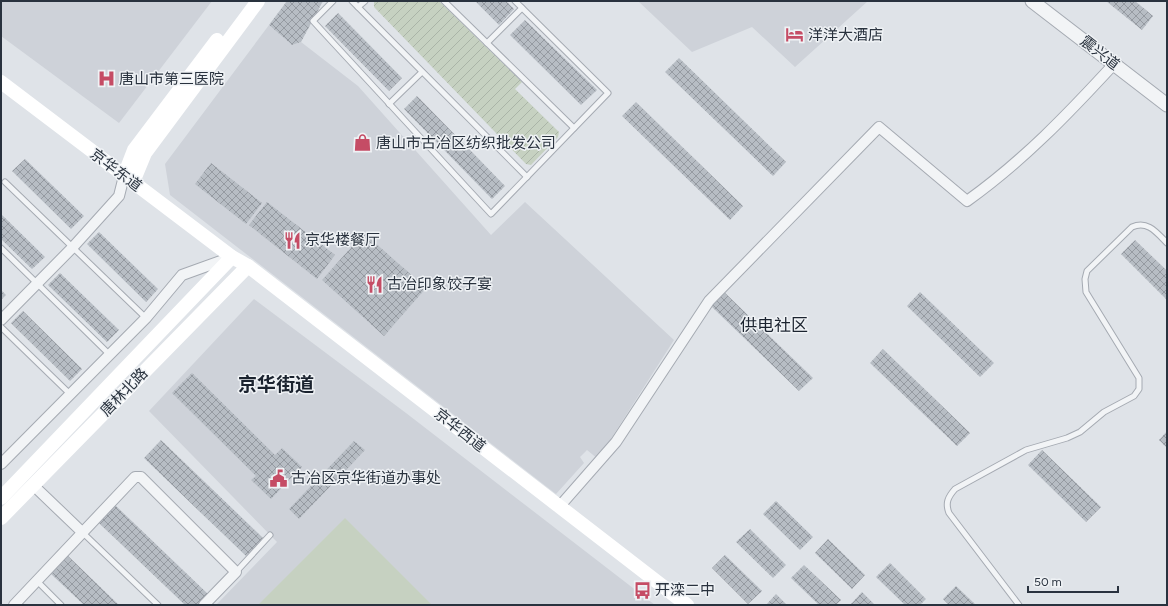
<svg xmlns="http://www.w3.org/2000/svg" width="1168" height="606" font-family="Figtree,'Noto Sans SC',sans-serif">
<defs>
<pattern id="garden-furrows" width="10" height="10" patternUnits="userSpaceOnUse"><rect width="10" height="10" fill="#c6d1c1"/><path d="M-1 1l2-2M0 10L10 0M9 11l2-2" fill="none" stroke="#aab4a7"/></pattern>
<pattern id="building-cross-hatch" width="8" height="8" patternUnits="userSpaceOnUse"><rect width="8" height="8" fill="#b7bdc4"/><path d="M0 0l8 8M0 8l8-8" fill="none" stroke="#959aa1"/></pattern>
</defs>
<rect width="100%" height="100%" fill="#dfe3e8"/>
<g fill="#ced2d9">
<polygon points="1,1 212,1 119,123 1,36"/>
<polygon points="638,1 868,1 795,67 752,27 692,52"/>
<polygon points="269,25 292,45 301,42 358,86 491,235 525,202 674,340 598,459 587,450 580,457 584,463 556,494 170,195 165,164"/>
<polygon points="254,299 406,413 655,605 216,605 277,542 149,411"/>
</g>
<polygon fill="#c6d1c1" points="345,518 432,605 258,605"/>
<polygon fill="url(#garden-furrows)" points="374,1 439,1 522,82 515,89 559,132 558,137 531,165 526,164 374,7"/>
<g fill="url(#building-cross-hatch)">
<polygon points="287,1 323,1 301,42 292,45 269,25"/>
<polygon points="475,1 506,1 514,9 499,25"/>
<polygon points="1106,1 1135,1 1153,16 1142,30"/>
<polygon points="338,13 402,78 389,91 325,26"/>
<polygon points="525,20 597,90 581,105 510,35"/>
<polygon points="679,58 786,162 773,176 665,72"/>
<polygon points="417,96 505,186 492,199 404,109"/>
<polygon points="636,102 743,206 730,220 622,116"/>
<polygon points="25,159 84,216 71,229 12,171"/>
<polygon points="211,163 262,203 246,224 195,184"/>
<polygon points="267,202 335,255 317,279 249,225"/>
<polygon points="1,214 45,257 32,269 1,239"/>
<polygon points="99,232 158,289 146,302 87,244"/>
<polygon points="364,233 426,288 384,336 322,280"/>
<polygon points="1135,240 1167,271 1167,300 1121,254"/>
<polygon points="60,273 119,330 107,342 48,285"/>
<polygon points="1,290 6,295 1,300"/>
<polygon points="723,291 813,378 799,391 710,305"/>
<polygon points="920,292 994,363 980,377 907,306"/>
<polygon points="23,311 82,369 70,381 11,323"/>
<polygon points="883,349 970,433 957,446 870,363"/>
<polygon points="192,373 275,455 282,448 302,467 271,499 251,480 256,476 172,393"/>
<polygon points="1167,431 1167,448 1159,440"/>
<polygon points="161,440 263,538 246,556 144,458"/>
<polygon points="354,441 365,450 299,519 289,509"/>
<polygon points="1042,450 1101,507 1086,522 1028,465"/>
<polygon points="776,501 813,537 800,550 763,514"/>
<polygon points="115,505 209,595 199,605 185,605 98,522"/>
<polygon points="750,529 786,565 773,578 736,542"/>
<polygon points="828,539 865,575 852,589 815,553"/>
<polygon points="67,555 119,605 84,605 50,573"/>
<polygon points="725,555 762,591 748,604 712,568"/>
<polygon points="890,563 926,599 920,605 905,605 876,577"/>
<polygon points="804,565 841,600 836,605 819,605 791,578"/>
<polygon points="956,586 976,605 949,605 943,599"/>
<polygon points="862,592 875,605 850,605"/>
<polygon points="776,594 787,605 766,605"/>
</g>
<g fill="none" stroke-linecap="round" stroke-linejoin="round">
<defs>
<g id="service">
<polyline points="333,1 313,21 491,214 608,93 515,1"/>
<polyline points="352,1 527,177"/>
<polyline points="444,1 574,128"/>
<polyline points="358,7 365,1"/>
<polyline points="487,43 522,8"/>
<polyline points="389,104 422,72"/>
<polyline points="5,182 146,318"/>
<polyline points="1,248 109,354"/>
<polyline points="1,327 70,394"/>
<polyline points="82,532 158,605"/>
<polyline points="236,572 270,535"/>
<polyline points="37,581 61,605"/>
<path d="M1019,605L949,513C945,503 948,497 955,489L1026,450L1067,438L1080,432L1104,412L1134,396L1139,389V378L1086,292L1085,279L1087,271L1132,227C1148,220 1157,233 1167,243"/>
</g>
<g id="minor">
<polyline points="1,320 73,247 119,196 124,176"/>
<polyline points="1,464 146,318 182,275 229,258"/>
<polyline points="33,485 82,532"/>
<path d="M559,507L616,442L709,301L879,127L967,201C1023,161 1068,114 1114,64"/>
<polyline points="14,605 135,477 141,477 236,572 204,605"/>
</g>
<polyline id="tertiary" points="1032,1 1167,105"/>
</defs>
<use href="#service" stroke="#a5aab2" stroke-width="7"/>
<use href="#minor" stroke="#a5aab2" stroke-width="12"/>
<use href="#tertiary" stroke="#a5aab2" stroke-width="15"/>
<use href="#service" stroke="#f2f4f6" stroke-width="5"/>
<use href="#minor" stroke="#f2f4f6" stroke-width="10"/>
<use href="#tertiary" stroke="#f2f4f6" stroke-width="13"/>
<g stroke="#fff" stroke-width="14">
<polyline points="1,82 232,257 248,266 687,605"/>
<polyline points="124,176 134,150 217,40"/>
<polyline points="133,182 145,153 258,1"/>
<polyline points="1,498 232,257"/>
<polyline points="1,518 248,266"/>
</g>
</g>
<defs>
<symbol id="hotel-bare" viewBox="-9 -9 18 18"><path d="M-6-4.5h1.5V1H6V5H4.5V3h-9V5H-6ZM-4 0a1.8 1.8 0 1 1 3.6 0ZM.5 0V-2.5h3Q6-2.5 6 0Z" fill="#c54c65" stroke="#eff2f5" stroke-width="2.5" paint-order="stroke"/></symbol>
<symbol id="hospital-bare" viewBox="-9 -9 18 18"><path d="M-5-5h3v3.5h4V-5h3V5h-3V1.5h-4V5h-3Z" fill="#c54c65" stroke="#eff2f5" stroke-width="2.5" paint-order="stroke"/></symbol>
<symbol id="shop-bare" viewBox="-9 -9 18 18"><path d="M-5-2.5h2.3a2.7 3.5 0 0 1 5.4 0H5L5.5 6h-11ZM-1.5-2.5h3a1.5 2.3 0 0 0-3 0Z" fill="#c54c65" stroke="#eff2f5" stroke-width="2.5" paint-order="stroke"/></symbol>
<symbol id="restaurant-bare" viewBox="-9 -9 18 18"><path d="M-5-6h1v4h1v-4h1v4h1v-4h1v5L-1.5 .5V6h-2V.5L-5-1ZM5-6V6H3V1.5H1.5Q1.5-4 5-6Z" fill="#c54c65" stroke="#eff2f5" stroke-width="2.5" paint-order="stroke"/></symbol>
<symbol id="civic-bare" viewBox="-9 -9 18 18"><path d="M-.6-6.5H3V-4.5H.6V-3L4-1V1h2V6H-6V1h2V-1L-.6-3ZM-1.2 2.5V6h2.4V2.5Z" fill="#c54c65" stroke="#eff2f5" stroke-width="2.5" paint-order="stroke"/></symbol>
<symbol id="bus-bare" viewBox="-9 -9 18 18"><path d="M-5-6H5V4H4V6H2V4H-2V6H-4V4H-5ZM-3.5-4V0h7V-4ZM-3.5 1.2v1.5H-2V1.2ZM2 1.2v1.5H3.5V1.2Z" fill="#c54c65" stroke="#eff2f5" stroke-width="2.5" paint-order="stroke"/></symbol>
</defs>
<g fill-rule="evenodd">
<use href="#hotel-bare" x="782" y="22" width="25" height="25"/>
<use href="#hospital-bare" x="94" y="66" width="25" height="25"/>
<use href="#shop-bare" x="350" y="130" width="25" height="25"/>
<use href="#restaurant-bare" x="280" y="228" width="25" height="25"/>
<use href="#restaurant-bare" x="362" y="272" width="25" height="25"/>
<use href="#civic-bare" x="266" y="466" width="25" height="25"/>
<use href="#bus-bare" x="630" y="578" width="25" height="25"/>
</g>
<g text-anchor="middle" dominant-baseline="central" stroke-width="3" stroke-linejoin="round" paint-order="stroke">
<g font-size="15" fill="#29323e" stroke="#eff2f5" text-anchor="start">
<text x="808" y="35">洋洋大酒店</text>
<text x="119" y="79">唐山市第三医院</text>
<text x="376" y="143">唐山市古冶区纺织批发公司</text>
<text x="305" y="240">京华楼餐厅</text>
<text x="387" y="284">古冶印象饺子宴</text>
<text x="291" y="478">古冶区京华街道办事处</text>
<text x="655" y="590">开滦二中</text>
</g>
<g font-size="15" fill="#29323e" stroke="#eff2f5">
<text transform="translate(1100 53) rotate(38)">震兴道</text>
<text transform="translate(116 170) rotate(37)">京华东道</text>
<text transform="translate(124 392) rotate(-46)">唐林北路</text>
<text transform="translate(460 430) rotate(38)">京华西道</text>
</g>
<g font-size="17" fill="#1b232f" stroke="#eff2f5">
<text x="774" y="325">供电社区</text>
</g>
<g font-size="19" font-weight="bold" fill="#1b232f" stroke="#eff2f5">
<text x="276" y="384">京华街道</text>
</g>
</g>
<rect width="1168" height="606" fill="none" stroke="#29323e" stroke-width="4"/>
<path d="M1028 586v6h90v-6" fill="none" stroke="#29323e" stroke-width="2"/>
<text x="1034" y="586" font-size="12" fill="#29323e" stroke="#eff2f5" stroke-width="3" paint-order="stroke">50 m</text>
</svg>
